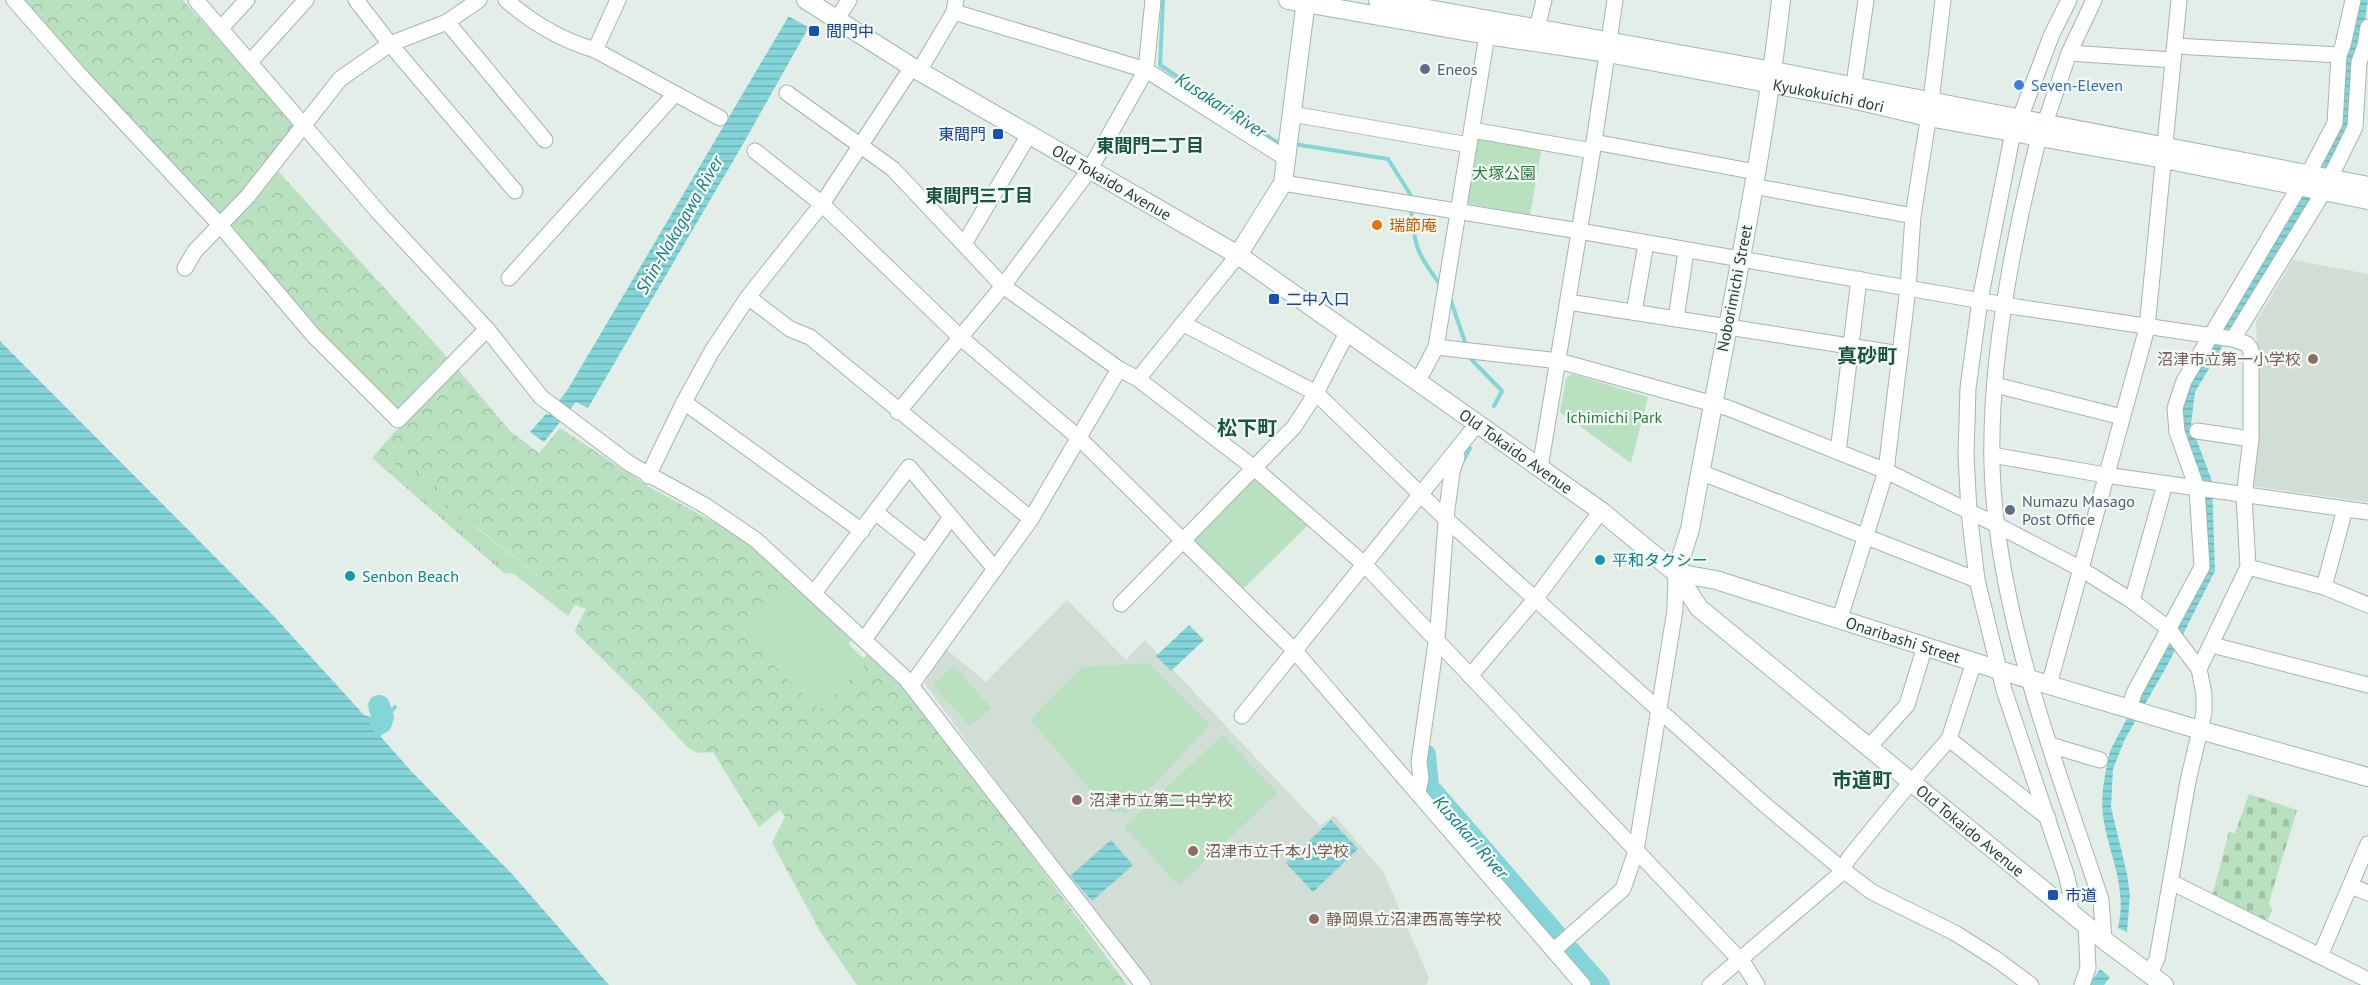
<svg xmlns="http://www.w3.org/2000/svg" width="2368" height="985" font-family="'PT Sans','Noto Sans JP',sans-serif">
<defs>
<pattern id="grass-tufts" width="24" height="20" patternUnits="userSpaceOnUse" patternTransform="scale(1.5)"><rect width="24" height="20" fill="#b9e1bf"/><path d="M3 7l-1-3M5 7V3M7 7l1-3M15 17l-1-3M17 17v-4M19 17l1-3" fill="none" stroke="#9fc2a5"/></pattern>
<pattern id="forest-crowns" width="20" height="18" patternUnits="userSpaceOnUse" patternTransform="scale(1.5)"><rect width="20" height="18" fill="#b9e1bf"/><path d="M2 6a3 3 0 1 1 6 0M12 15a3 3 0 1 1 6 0" fill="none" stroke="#9fc2a5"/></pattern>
<pattern id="cemetery-stones" width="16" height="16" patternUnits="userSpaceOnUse" patternTransform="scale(1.5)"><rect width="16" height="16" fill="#b9e1bf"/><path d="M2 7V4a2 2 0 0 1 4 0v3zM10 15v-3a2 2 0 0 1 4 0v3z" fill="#9fc2a5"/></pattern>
<pattern id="water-rules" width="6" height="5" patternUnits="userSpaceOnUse" patternTransform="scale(1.5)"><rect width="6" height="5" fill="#84d5d8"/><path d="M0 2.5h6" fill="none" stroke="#6caeb0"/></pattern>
</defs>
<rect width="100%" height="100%" fill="#e2eee7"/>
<g fill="#d0ded6">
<polygon points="2293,260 2368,274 2368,502 2252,486 2259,397 2256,322"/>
<polygon points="1067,600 1126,660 1145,640 1320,826 1334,815 1384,873 1429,978 1426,985 1151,985 1066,876 924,683 946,649 986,682"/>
</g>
<polygon fill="url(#grass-tufts)" points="379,450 401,469 413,467 450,498 444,507 465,523 477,528 575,605 568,616 514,574 504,573 372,458"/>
<polygon fill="url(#forest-crowns)" points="19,0 183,0 250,74 293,126 295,131 269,161 457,368 510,431 539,453 560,428 651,488 736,534 763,554 854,637 849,644 791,587 743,635 866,662 863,659 869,651 902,683 947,740 1127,985 857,985 821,933 772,843 785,817 780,810 759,827 713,752 697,753 688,748 644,700 576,633 575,630 586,609 575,605 478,528 465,523 444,507 450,498 413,467 401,469 379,450 405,420 326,341"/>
<polygon fill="url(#cemetery-stones)" points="2249,794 2297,810 2272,892 2269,904 2272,910 2267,922 2212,896 2229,832 2235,833"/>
<g fill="#b9e1bf">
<polygon points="1477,138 1542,146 1530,215 1469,204 1466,199"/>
<polygon points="1572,374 1648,397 1631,463 1560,412 1566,378"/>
<polygon points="1255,478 1309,524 1241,591 1193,540"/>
<polygon points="791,587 867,662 819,710 743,635"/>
<polygon points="1149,663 1210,725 1127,813 1109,812 1031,720 1082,667"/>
<polygon points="954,666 991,708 970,726 933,685"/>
<polygon points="1223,735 1278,793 1179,885 1124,827"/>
</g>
<g fill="url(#water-rules)">
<polygon points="797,0 824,0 743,144 588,408 576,402 544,442 530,432 546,414 549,415 568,389 787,19"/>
<path d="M2357,0H2368L2349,129L2307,205L2195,392L2191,425L2212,481L2215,571L2168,664L2125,739L2113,769L2111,807L2127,874L2130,895L2127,932L2118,928C2128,885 2108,855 2103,815C2100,795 2106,770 2110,751L2205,569L2179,428L2181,403L2192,377L2322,157L2344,69Z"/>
<polygon points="0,341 271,613 364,715 378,719 383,728 381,737 412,772 512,874 609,985 0,985"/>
<polygon points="1189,625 1204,640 1171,671 1156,656"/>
<polygon points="1331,820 1358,849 1313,892 1286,863"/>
<polygon points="1111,840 1133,865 1092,901 1070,876"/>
<polygon points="2100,969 2110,977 2104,985 2089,985"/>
</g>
<polygon fill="#e2eee7" points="794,0 827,0 810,28 786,15"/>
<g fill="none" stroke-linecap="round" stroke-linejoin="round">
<g stroke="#84d5d8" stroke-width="4">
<polyline points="1163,0 1160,65 1275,141 1284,142"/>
<polyline points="1294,144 1388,159 1410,194 1411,200"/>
<path d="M1411,207C1414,248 1418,255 1442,287"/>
<polyline points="1450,298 1467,348"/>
<polyline points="1469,355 1471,359 1502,391 1494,406"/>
<polyline points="1463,461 1470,448"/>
<polyline points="381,723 395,707"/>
</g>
<g stroke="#84d5d8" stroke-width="22">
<polyline points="379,706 383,717 381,723"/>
<polyline points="1425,755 1428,787 1555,934"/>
<polyline points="1570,952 1599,985"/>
</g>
<defs>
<g id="street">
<polyline points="14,0 78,73 220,225 313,335 398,420 487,329"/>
<polyline points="196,0 380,214 487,329 541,397 630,464 706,506 756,540 906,679 1143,985"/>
<polyline points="356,0 390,44 515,191"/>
<path d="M506,0C532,23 561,40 595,50L720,118"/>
<polyline points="954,12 1146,70 1287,159"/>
<polyline points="837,19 849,0"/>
<polyline points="447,22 479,0"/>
<polyline points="221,28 247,0"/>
<polyline points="1537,28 1544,0"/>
<polyline points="2175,46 2339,55"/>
<polyline points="595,50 618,0"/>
<polyline points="2069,53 2173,60"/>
<polyline points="250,62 306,0"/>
<polyline points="919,71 954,12 956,0"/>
<polyline points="787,93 893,169 1003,286 1119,369 1138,379 1253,467 1365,565 1744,964 1757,985"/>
<polyline points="1852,98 1866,0"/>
<polyline points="1292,114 1469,145"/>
<polyline points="2020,118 2052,34 2069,0"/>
<polyline points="2045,123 2069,53 2094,0"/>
<polyline points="1472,130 1592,151"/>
<polyline points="2013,132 1980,300 1968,388 1966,455 1969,512 1977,580 2004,690 2066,874 2070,891 2070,911"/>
<path d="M2039,137C2010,251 1982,393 1995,510C2009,645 2059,773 2101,900L2104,940"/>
<polyline points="1594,142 1756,172"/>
<polyline points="755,151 822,204 961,338 1079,438 1294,650 1583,985"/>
<polyline points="2309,173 2335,123 2339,55 2343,45 2353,0"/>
<polyline points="2330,178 2355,127 2359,62 2365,46 2368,27"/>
<polyline points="1283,183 1579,231 2017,307 2233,339 2247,344 2251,350 2251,439 2244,496 2248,567 2199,669"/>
<polyline points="1753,186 1913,216"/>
<polyline points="964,244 1030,133"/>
<polyline points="185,268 195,251 248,196 340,79 390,44 447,22 545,140"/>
<polyline points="509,278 674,95"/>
<polyline points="748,297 790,329 810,337 1031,519"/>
<polyline points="1568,302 1900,354"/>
<polyline points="1634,312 1646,244"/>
<polyline points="1676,319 1686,251"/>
<polyline points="1184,324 1316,393 1446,519 1764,804 1843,870 1872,892 1955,933 1996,959 2031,985"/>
<polyline points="2233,339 2324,191"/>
<polyline points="1436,347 1559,361 1728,408 1886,471 1997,525 2081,569 2132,601 2168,628 2199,669 2204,694 2204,713 2188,781 2157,959 2149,974"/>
<polyline points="1138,379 1238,255"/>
<polyline points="1418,381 1436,347 1487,35"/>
<polyline points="1995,385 2122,417"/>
<polyline points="684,402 862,531"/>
<polyline points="898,412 1003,286 1090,169 1146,70 1153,0"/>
<polyline points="2197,431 2251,439"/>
<polyline points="1838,452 1859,279"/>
<polyline points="1992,455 2105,475 2368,512"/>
<polyline points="1540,468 1594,142 1615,0"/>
<polyline points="1700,472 1977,580"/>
<polyline points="648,476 684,402 712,351 748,297 822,204 912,67"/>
<polyline points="875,512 926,552"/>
<polyline points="2248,567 2324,587 2368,605"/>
<polyline points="2324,587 2345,509"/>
<polyline points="814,593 909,467 995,569"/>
<polyline points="2132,601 2165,484"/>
<polyline points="1121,604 1294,427 1316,393 1347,333"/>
<polyline points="1840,618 1886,471 1908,288 1913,216 1931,101 1943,0"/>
<polyline points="864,640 951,517"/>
<polyline points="2212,645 2368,685"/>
<polyline points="1470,676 1536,598 1601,511"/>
<polyline points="912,684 1031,519 1119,369"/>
<polyline points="2049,685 2147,328 2179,0"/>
<polyline points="2129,709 2134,693 2202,567 2197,488 2177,432 2175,408 2184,381 2299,187"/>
<polyline points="1242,716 1478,423"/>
<polyline points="1949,739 2048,818"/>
<polyline points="2050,745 2100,760"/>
<polyline points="1869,747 1907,705 1925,646"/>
<polyline points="1418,792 1421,778 1419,762 1438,629 1447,509 1452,472 1457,457"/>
<polyline points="2171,882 2368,980"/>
<polyline points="2351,886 2368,893"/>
<polyline points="1554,950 1623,889 1636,851 1675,610 1676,573"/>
<polyline points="2320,956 2368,844"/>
<polyline points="1710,985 1839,875 1849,858 1901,794 1949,739 1974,662"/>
<polyline points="2082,985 2088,968 2086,924"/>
</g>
<g id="secondary">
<path id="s1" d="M806,0L912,67L1238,255L1601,511L1676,573L1699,608L2104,940L2164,985"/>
<path id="s2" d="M1288,0L1487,35L1608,53L1852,99L1928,117L2164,159L2368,200"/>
<polyline points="1378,0 1773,71 2368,186"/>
<path id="s3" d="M1781,0C1761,178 1721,353 1690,529L1676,573L1716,580L1999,670L2200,730L2368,777"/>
<polyline points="1238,255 1283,183 1306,0"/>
</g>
</defs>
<use href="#street" stroke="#a4b6ae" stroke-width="17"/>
<use href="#secondary" stroke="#9fbaae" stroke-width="20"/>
<use href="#street" stroke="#fff" stroke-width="15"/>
<use href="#secondary" stroke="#fff" stroke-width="18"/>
</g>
<g fill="#1a4fb4" stroke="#f3faf5" stroke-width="2">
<rect x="808" y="25" width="12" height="12" rx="3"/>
<rect x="992" y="128" width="12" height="12" rx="3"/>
<rect x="1268" y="293" width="12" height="12" rx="3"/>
<rect x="2047" y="889" width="12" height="12" rx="3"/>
</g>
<g fill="#5c6f8a" stroke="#f3faf5" stroke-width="2">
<circle cx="1425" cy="69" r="6"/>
<circle cx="2010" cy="510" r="6"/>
</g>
<circle fill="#3f7fe0" stroke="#f3faf5" stroke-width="2" cx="2019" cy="85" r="6"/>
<circle fill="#e8710a" stroke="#f3faf5" stroke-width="2" cx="1377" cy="225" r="6"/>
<g fill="#8d6e63" stroke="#f3faf5" stroke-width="2">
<circle cx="2313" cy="359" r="6"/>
<circle cx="1077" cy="800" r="6"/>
<circle cx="1193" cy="851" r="6"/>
<circle cx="1314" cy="919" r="6"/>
</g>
<g fill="#0f9aa8" stroke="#f3faf5" stroke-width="2">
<circle cx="1600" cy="560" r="6"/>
<circle cx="350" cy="576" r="6"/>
</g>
<g text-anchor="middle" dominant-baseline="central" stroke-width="4.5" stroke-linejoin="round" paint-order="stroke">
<g font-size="16" fill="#164399" stroke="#f3faf5" text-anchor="start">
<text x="826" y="31">間門中</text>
<text x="986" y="134" text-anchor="end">東間門</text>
<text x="1286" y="299">二中入口</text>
<text x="2065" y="895">市道</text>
</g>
<g font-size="16" fill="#4e5e75" stroke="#f3faf5" text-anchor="start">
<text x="1437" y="69">Eneos</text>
<text x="2022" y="501">Numazu Masago<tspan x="2022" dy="18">Post Office</tspan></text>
</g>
<g font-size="16" fill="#366cbe" stroke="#f3faf5" text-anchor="start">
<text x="2031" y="85">Seven-Eleven</text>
</g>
<g font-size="16" fill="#204034" stroke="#f3faf5">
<text stroke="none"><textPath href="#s2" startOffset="549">Kyukokuichi dori</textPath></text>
<text stroke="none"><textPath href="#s1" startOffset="356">Old Tokaido Avenue</textPath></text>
<text transform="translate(1734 288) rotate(-79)">Noborimichi Street</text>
<text stroke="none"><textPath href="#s1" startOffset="842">Old Tokaido Avenue</textPath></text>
<text stroke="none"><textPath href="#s3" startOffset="820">Onaribashi Street</textPath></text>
<text stroke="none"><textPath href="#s1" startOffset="1436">Old Tokaido Avenue</textPath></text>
</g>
<g font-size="16" fill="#267c3d" stroke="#f3faf5">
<text x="1504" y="173">犬塚公園</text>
<text x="1614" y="417">Ichimichi Park</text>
</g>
<g font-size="16" fill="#c56008" stroke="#f3faf5" text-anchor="start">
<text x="1389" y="225">瑞節庵</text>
</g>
<g font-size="16" fill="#785e54" stroke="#f3faf5" text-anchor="start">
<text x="2301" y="359" text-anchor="end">沼津市立第一小学校</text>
<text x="1089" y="800">沼津市立第二中学校</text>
<text x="1205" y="851">沼津市立千本小学校</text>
<text x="1326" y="919">静岡県立沼津西高等学校</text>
</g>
<g font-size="16" fill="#0d838f" stroke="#f3faf5" text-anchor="start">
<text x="1612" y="560">平和タクシー</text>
<text x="362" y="576">Senbon Beach</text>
</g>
<g font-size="18" font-style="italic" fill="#147d83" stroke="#f3faf5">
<text transform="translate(1221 105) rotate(33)">Kusakari River</text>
<text transform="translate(679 225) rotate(-60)">Shin-Nakagawa River</text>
<text transform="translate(1471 837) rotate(49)">Kusakari River</text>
</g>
<g font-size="18" font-weight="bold" fill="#1a553f" stroke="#f3faf5">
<text x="1150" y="145">東間門二丁目</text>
<text x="979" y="195">東間門三丁目</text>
</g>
<g font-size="20" font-weight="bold" fill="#1a553f" stroke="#f3faf5">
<text x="1867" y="356">真砂町</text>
<text x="1247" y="428">松下町</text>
<text x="1862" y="780">市道町</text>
</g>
</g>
</svg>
